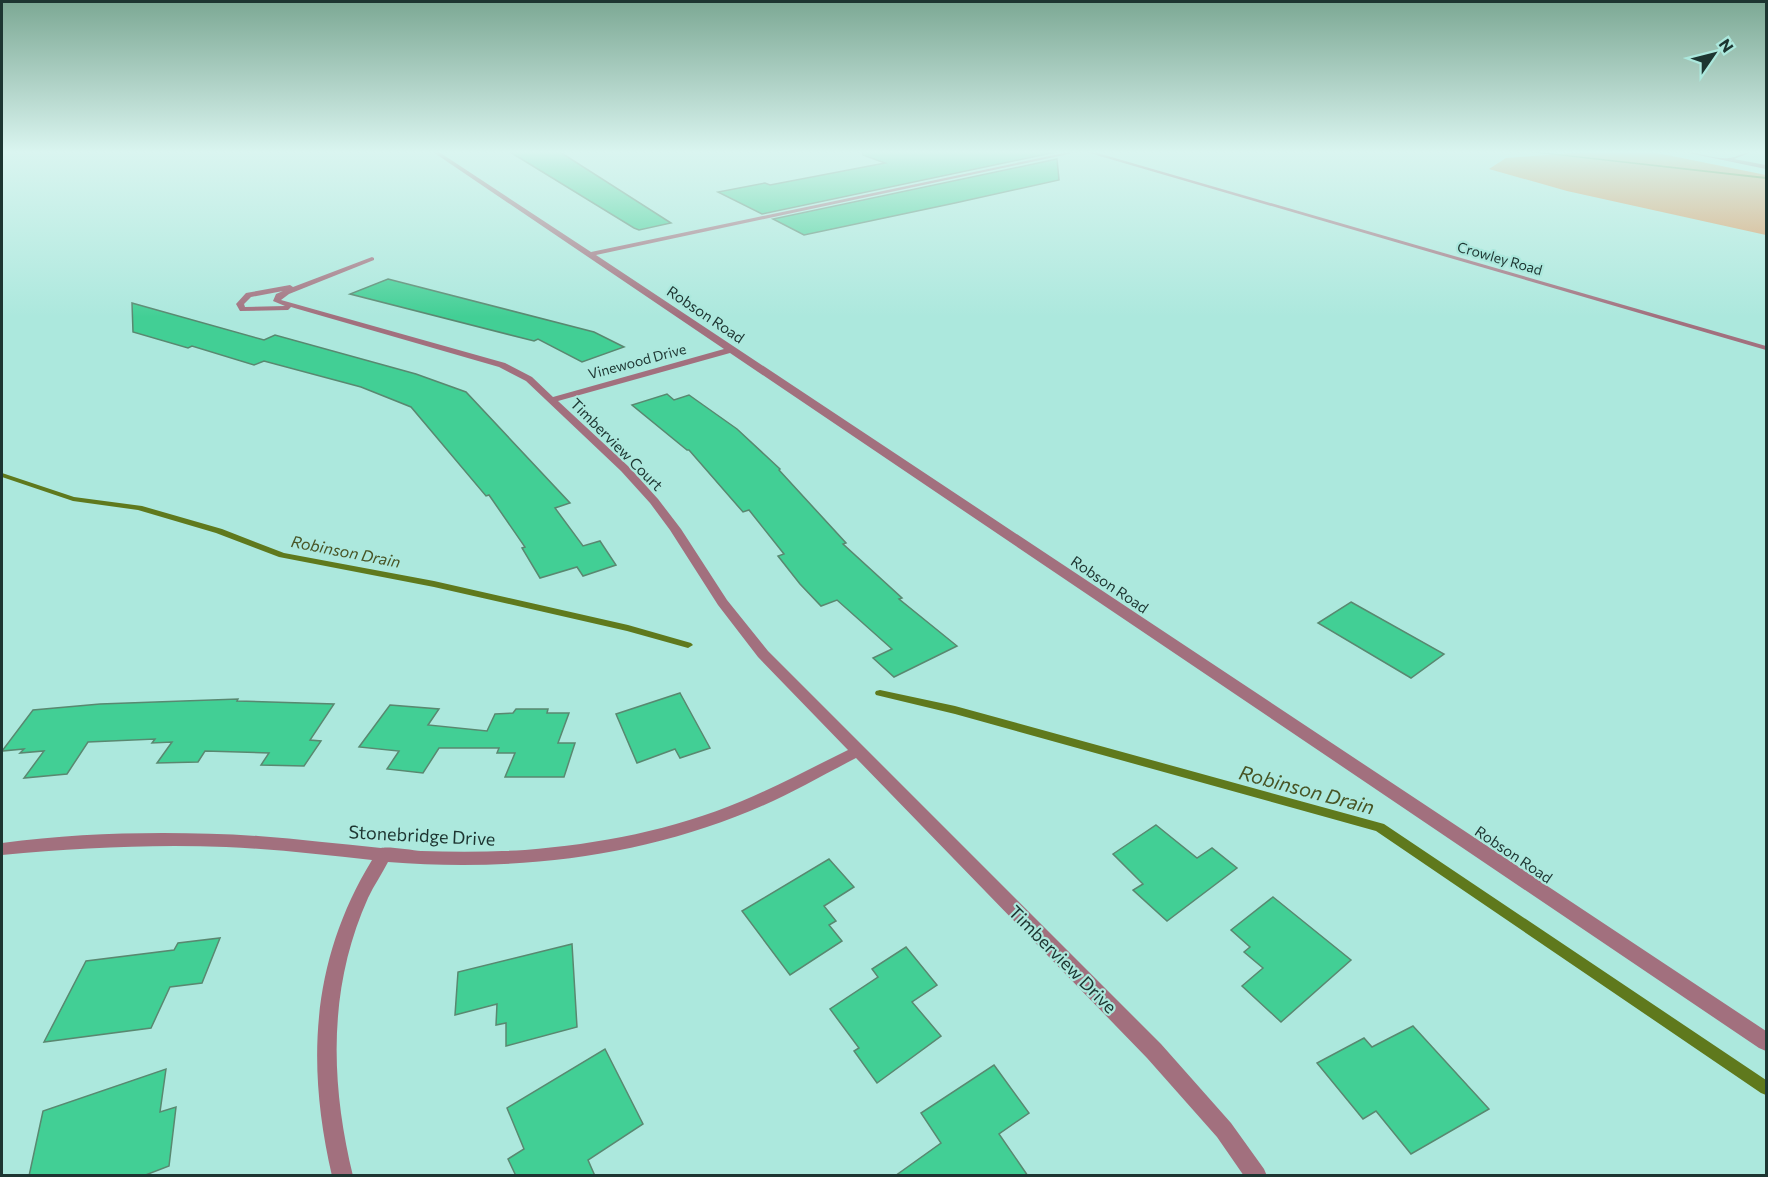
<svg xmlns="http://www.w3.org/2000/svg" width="1768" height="1177" font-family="Commissioner,sans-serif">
<rect width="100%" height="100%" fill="#ace8dd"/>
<polygon fill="#d9985e" points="1585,152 1652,152 1766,175 1766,235 1567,191 1489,169 1506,158"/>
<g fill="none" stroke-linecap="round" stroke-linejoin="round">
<g fill="#5f791d" fill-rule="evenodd">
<polygon points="1529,152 1540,152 1766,177 1766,179"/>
<polygon points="2,473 74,497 142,506 222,529 284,553 434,581 628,625 691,643 693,645 688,648 627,631 434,587 279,557 216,533 138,510 73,501 2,477"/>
<polygon points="880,690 955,706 1384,824 1766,1080 1766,1095 1761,1093 1376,831 955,714 876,695 875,693 876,691"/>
</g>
</g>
<g fill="#42cf95" stroke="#598870" stroke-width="1.5">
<polygon points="510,152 560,152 671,223 639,230 634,228"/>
<polygon points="863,152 1056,152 762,214 718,192 765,183 770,185 885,163 863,155"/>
<polygon points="1057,159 1059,180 955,203 804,235 773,219"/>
<polygon points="388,279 594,332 624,347 582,362 538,339 534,341 350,294"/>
<polygon points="132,303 264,340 275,335 416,374 466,392 570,503 555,508 583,546 600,541 616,565 583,576 577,567 540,578 522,548 525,547 489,495 486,496 411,407 361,387 264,361 254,365 192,346 188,348 133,332"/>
<polygon points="667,394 674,400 689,395 737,429 780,469 779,470 846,543 843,544 902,598 899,599 957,646 894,677 873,658 892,649 837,600 821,606 800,584 778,556 784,554 749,510 743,512 689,450 687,450 632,405"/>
<polygon points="1351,602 1444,654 1411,678 1318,623"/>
<polygon points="680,693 710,748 680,758 675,749 637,763 616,714"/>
<polygon points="238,699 237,701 334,704 310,740 321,741 304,766 261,765 269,753 205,751 198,762 157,763 172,742 152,743 155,739 88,742 67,774 24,778 44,751 20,753 24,749 2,751 33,710 100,704"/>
<polygon points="390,705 439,709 428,725 487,731 495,714 513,713 516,709 548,709 547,713 569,713 558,743 575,743 564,777 505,777 515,753 497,753 499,748 439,748 423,773 387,769 399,751 359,747"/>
<polygon points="1156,825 1197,858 1212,848 1237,868 1167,921 1133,890 1143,884 1113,854"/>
<polygon points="829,859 854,887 824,906 836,921 829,925 842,941 790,975 742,911"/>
<polygon points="1273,897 1351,960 1281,1022 1242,986 1263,968 1244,952 1250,947 1231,930"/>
<polygon points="220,938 202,983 170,987 151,1028 44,1042 86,961 174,950 178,943"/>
<polygon points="572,944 577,1027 506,1046 506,1023 496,1025 497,1004 455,1015 458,972"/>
<polygon points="906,947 937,985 912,1002 941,1036 877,1083 854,1051 859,1048 830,1009 878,977 872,969"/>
<polygon points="1413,1026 1489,1109 1411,1154 1376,1111 1363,1119 1317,1063 1364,1038 1372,1047"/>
<polygon points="605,1049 643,1124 588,1160 595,1176 516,1176 508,1159 524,1149 507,1108"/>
<polygon points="994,1065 1029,1113 999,1134 1028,1176 895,1176 941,1143 921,1113"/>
<polygon points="166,1069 160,1112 176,1107 169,1166 143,1176 29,1176 43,1111"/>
</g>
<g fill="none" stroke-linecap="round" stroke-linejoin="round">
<path fill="#a2707e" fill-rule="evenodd" d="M1684,152C1699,152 1715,160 1729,158C1737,157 1744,152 1752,152L1734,159L1766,165V169Z"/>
<g fill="#a2707e" fill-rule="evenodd">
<path d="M433,152H439L591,252L1069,152H1078L596,255L1766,1031V1051L1759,1048L730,353L558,401L629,467L658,499L681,529L727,600L768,651L1161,1044L1231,1123L1264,1169L1267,1176H1244L1217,1137L1147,1058L856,758C821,776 787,796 750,811C636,858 511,872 388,862C382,874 374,885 368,898C328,987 330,1082 353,1176H332C306,1063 311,960 372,860C324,855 275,849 226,847C151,844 77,848 2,855V843C86,832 173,831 258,836C299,839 340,844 381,848C387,846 412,850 421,851C456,852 490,852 525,850C599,844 673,830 742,801C778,786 813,767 848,750L758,657L718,605L670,530L650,503L621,471L526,381L499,367L291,307L288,310L240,311L236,304L246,293L290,285L293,287L372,257L374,258V260L289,294L281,300L505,363L532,377L553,397L724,349ZM283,291L276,294L273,301L285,306L245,307L244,304L251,297Z"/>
<polygon points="1086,152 1094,152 1766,346 1766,350"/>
</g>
</g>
<linearGradient id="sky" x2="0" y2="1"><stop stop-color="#7ca894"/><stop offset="0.48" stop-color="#daf5f0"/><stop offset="1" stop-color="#daf5f0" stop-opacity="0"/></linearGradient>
<rect width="1768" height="317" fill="url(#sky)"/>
<g text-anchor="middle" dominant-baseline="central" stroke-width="4.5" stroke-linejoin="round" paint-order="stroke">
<g font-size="14" fill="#1d3531" stroke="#ace8dd">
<text transform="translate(1500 258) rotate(16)">Crowley Road</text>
<text transform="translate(637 361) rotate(-15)">Vinewood Drive</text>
</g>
<g font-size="15" fill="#1d3531" stroke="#ace8dd">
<text transform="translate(706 314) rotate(34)">Robson Road</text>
<text transform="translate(617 444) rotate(45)">Timberview Court</text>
<text transform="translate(1110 584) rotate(34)">Robson Road</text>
<text transform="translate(1514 854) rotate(34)">Robson Road</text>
</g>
<g font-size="16" font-style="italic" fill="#475425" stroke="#ace8dd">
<text transform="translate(346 551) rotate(11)">Robinson Drain</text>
</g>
<g font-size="18" fill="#1d3531" stroke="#ace8dd">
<text transform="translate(422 835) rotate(3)">Stonebridge Drive</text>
<text transform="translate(1063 959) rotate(45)">Timberview Drive</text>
</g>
<g font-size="20" font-style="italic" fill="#475425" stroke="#ace8dd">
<text transform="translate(1307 789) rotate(15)">Robinson Drain</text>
</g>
</g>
<rect width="1768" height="1177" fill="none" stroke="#1d3531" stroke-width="6"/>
<g transform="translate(1714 54) rotate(55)" stroke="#ace8dd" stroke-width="4.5" paint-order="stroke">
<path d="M0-4.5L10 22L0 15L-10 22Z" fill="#1d3531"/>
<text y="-9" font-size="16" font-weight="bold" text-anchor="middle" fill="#1d3531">N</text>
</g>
</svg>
